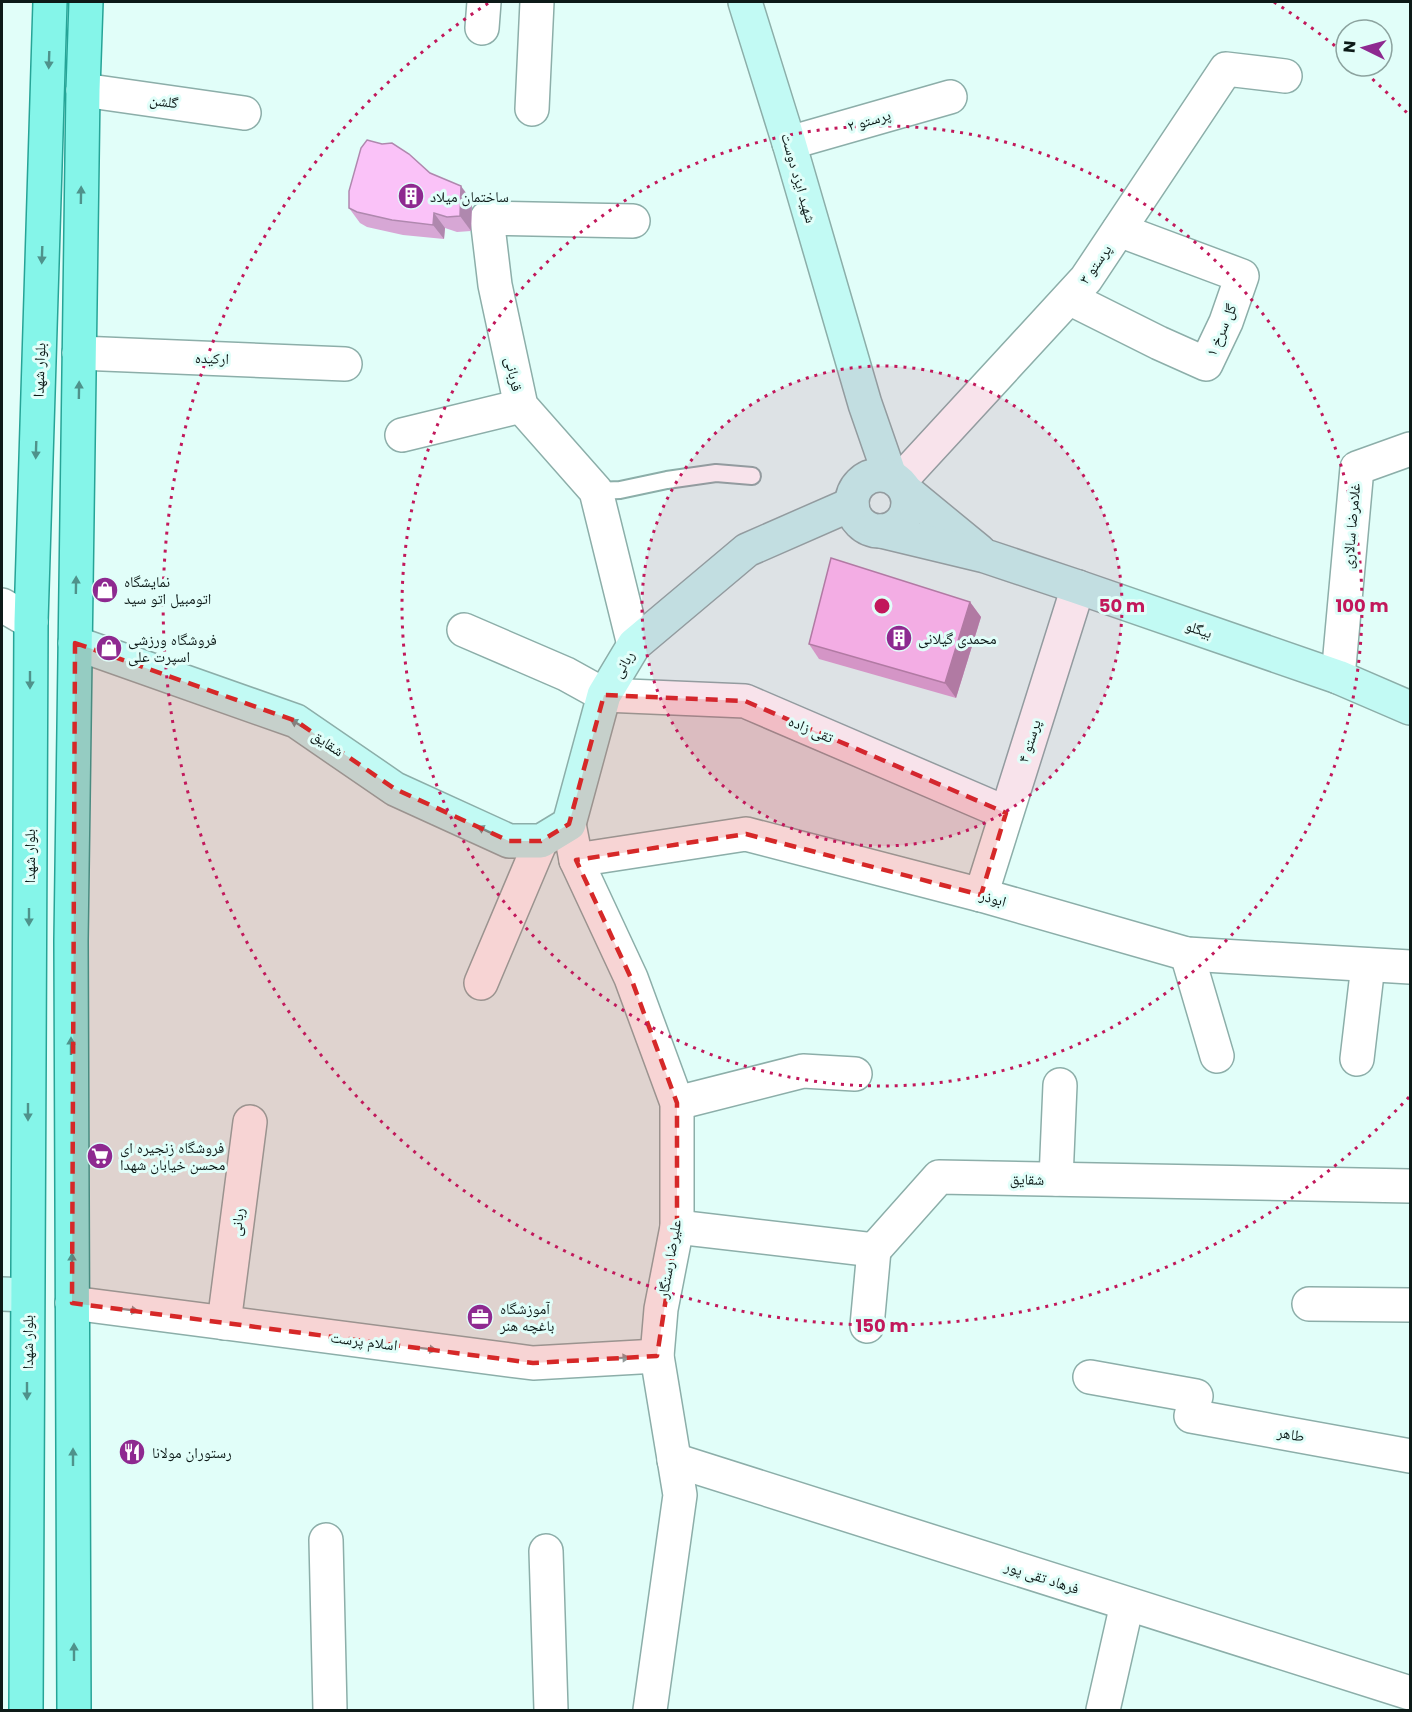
<svg xmlns="http://www.w3.org/2000/svg" width="1412" height="1712" font-family="Poppins,'Noto Naskh Arabic',sans-serif">
<rect width="100%" height="100%" fill="#e1fef9"/>
<g fill="none" stroke-linecap="round" stroke-linejoin="round">
<defs>
<polyline id="lane" points="596,491 620,490 667,480 716,473 752,476"/>
<g id="street">
<polyline points="482,28 484,2"/>
<polyline points="83,90 244,113"/>
<polyline points="532,109 537,2"/>
<polyline points="789,143 950,97"/>
<polyline points="633,221 487,218 495,285 521,406 596,491 634,645"/>
<polyline points="1069,298 1159,343 1206,364 1226,322 1242,276 1119,230"/>
<polyline points="79,353 345,364"/>
<polyline points="402,435 521,406"/>
<polyline points="899,482 1086,279 1226,69 1285,76"/>
<polyline points="2,605 31,622"/>
<polyline points="464,630 566,674 604,695 745,701 1006,813"/>
<polyline points="1338,677 1357,468 1410,449"/>
<polyline points="569,824 576,860 631,978 677,1103 677,1227 661,1309 657,1356 680,1495 650,1710"/>
<polyline points="576,860 746,834 981,895 1187,954 1410,967"/>
<polyline points="981,895 1078,587"/>
<polyline points="1187,954 1217,1056"/>
<polyline points="481,983 541,841"/>
<polyline points="1357,1059 1368,965"/>
<polyline points="677,1103 803,1071 855,1074"/>
<polyline points="1056,1179 1060,1085"/>
<polyline points="677,1227 874,1250 939,1177 1410,1186"/>
<polyline points="72,1303 533,1363 657,1356"/>
<polyline points="1309,1304 1410,1305"/>
<polyline points="224,1323 250,1122"/>
<polyline points="867,1326 874,1250"/>
<polyline points="1090,1377 1196,1396 1191,1416 1410,1456"/>
<polyline points="674,1460 1410,1693"/>
<polyline points="326,1540 330,1710"/>
<polyline points="546,1551 551,1710"/>
<polyline points="1103,1710 1127,1604"/>
</g>
<g id="secondary">
<polyline points="745,2 789,143 865,404 890,476"/>
<circle cx="880" cy="503" r="28"/>
<polyline points="906,491 979,551"/>
<polyline points="881,531 985,556 1078,587 1338,677 1410,708"/>
<polyline points="75,643 296,721 395,789 509,841 541,841 569,824 604,695 634,645 747,550 852,504"/>
<polyline points="2,1294 27,1295"/>
</g>
<g id="primary">
<polyline points="26,1710 31,622 50,2"/>
<polyline points="74,1710 71,941 83,90 86,2"/>
</g>
</defs>
<use href="#lane" stroke="#8caea9" stroke-width="20"/>
<use href="#street" stroke="#8caea9" stroke-width="36"/>
<use href="#secondary" stroke="#8caea9" stroke-width="36"/>
<use href="#primary" stroke="#26a497" stroke-width="36"/>
<use href="#lane" stroke="#fff" stroke-width="16"/>
<use href="#street" stroke="#fff" stroke-width="33"/>
<use href="#secondary" stroke="#c2faf4" stroke-width="33"/>
<use href="#primary" stroke="#85f5e9" stroke-width="33"/>
</g>
<g fill="#d7a7d5">
<polygon points="430,173 472,201 471,231 457,232 445,228 444,239 403,235 367,227 360,223 349,208"/>
<polygon points="970,602 981,617 956,698 819,659 809,644"/>
</g>
<g fill="#af88ae">
<polygon points="461,186 472,201 471,231 460,216"/>
<polygon points="434,213 445,228 444,239 433,225"/>
<polygon points="970,602 981,617 956,698 945,683"/>
</g>
<g fill="#fac2f8" stroke="#af88ae" stroke-width="1.5">
<polygon points="367,140 382,144 392,143 409,154 430,173 461,186 460,216 447,217 434,213 433,225 392,220 357,212 349,208 349,191 361,148"/>
<polygon points="831,558 970,602 945,683 809,644"/>
</g>
<defs><path id="oneway-solid" d="M-6-.8H1V-3.2L6.5 0L1 3.2V.8H-6Z" transform="scale(1.5)"/></defs>
<g fill="#4f928b">
<use href="#oneway-solid" transform="translate(49 60) rotate(92)"/>
<use href="#oneway-solid" transform="translate(81 195) rotate(-89)"/>
<use href="#oneway-solid" transform="translate(42 255) rotate(92)"/>
<use href="#oneway-solid" transform="translate(79 390) rotate(-89)"/>
<use href="#oneway-solid" transform="translate(36 450) rotate(92)"/>
<use href="#oneway-solid" transform="translate(76 585) rotate(-89)"/>
<use href="#oneway-solid" transform="translate(30 680) rotate(90)"/>
<use href="#oneway-solid" transform="translate(29 917) rotate(90)"/>
<use href="#oneway-solid" transform="translate(71 1046) rotate(-90)"/>
<use href="#oneway-solid" transform="translate(28 1112) rotate(90)"/>
<use href="#oneway-solid" transform="translate(72 1262) rotate(-90)"/>
<use href="#oneway-solid" transform="translate(27 1391) rotate(90)"/>
<use href="#oneway-solid" transform="translate(73 1457) rotate(-90)"/>
<use href="#oneway-solid" transform="translate(74 1652) rotate(-90)"/>
</g>
<g fill="#719591">
<use href="#oneway-solid" transform="translate(298 724) rotate(-151)"/>
<use href="#oneway-solid" transform="translate(485 830) rotate(-155)"/>
</g>
<g fill="#929897">
<use href="#oneway-solid" transform="translate(130 1310) rotate(7)"/>
<use href="#oneway-solid" transform="translate(428 1349) rotate(7)"/>
<use href="#oneway-solid" transform="translate(621 1358) rotate(-3)"/>
</g>
<path fill="#d62828" fill-opacity="0.2" stroke="#d62828" stroke-width="4.5" stroke-dasharray="12 8" stroke-linejoin="round" d="M75,643L296,721L395,789L509,841H541L569,824L604,695L745,701L1006,813L981,895L746,834L576,860L631,978L677,1103V1227L657,1356L533,1363L72,1303Z"/>
<circle cx="882" cy="606" r="240" fill="#c2185b" fill-opacity=".12"/>
<g fill="none" stroke="#c2185b" stroke-width="3" stroke-dasharray="3 6">
<circle cx="882" cy="606" r="240"/>
<circle cx="882" cy="606" r="480"/>
<path d="M1409 1097A720 720 0 1 1 490 2M1274 2A720 720 0 0 1 1345 54M1359 67A720 720 0 0 1 1409 115"/>
</g>
<defs>
<symbol id="building-disc" viewBox="-11 -11 22 22"><circle r="9.5" fill="#8e2990" stroke="#e1fef9"/><path d="M-4-6H4V6H1V3H-1V6H-4ZM-2.5-4.3h1.7v1.8h-1.7ZM.8-4.3h1.7v1.8H.8ZM-2.5-1h1.7V.8h-1.7ZM.8-1h1.7V.8H.8Z" fill="#fff"/></symbol>
<symbol id="shop-disc" viewBox="-11 -11 22 22"><circle r="9.5" fill="#8e2990" stroke="#e1fef9"/><path d="M-5-2.5h2.3a2.7 3.5 0 0 1 5.4 0H5L5.5 6h-11ZM-1.5-2.5h3a1.5 2.3 0 0 0-3 0Z" fill="#fff"/></symbol>
<symbol id="supermarket-disc" viewBox="-11 -11 22 22"><circle r="9.5" fill="#8e2990" stroke="#e1fef9"/><path d="M-6-5.5h2.5l.6 2H6L4.5 2H-2.5L-4.4-4H-6ZM-1.5 3.2a1.3 1.3 0 1 0 .1 0ZM3 3.2a1.3 1.3 0 1 0 .1 0Z" fill="#fff"/></symbol>
<symbol id="office-disc" viewBox="-11 -11 22 22"><circle r="9.5" fill="#8e2990" stroke="#e1fef9"/><path d="M-6-3h4V-5.5h4V-3h4V5H-6ZM-1-4.5V-3h2v-1.5ZM-6 0V1H6V0Z" fill="#fff"/></symbol>
<symbol id="restaurant-disc" viewBox="-11 -11 22 22"><circle r="9.5" fill="#8e2990" stroke="#e1fef9"/><path d="M-5-6h1v4h1v-4h1v4h1v-4h1v5L-1.5 .5V6h-2V.5L-5-1ZM5-6V6H3V1.5H1.5Q1.5-4 5-6Z" fill="#fff"/></symbol>
</defs>
<g fill-rule="evenodd">
<use href="#building-disc" x="396" y="181" width="30" height="30"/>
<use href="#shop-disc" x="90" y="575" width="30" height="30"/>
<use href="#building-disc" x="884" y="623" width="30" height="30"/>
<use href="#shop-disc" x="94" y="633" width="30" height="30"/>
<use href="#supermarket-disc" x="85" y="1141" width="30" height="30"/>
<use href="#office-disc" x="465" y="1302" width="30" height="30"/>
<use href="#restaurant-disc" x="117" y="1437" width="30" height="30"/>
</g>
<g text-anchor="middle" dominant-baseline="central" stroke-width="6" stroke-linejoin="round" paint-order="stroke">
<g font-size="15" fill="#0d1a18" stroke="#e1fef9">
<text transform="translate(164 101) rotate(8)">گلشن</text>
<text transform="translate(869 120) rotate(-16)">پرستو ۲</text>
<text transform="translate(799 178) rotate(74)">شهید ایزد دوست</text>
<text transform="translate(1095 264) rotate(-55)">پرستو ۳</text>
<text transform="translate(1221 330) rotate(-67)">گل سرخ ۱</text>
<text transform="translate(212 358) rotate(2)">ارکیده</text>
<text transform="translate(39 370) rotate(-88)">بلوار شهدا</text>
<text transform="translate(514 374) rotate(78)">قربانی</text>
<text transform="translate(1351 526) rotate(-85)">غلامرضا سالاری</text>
<text transform="translate(1199 629) rotate(19)">بیگلو</text>
<text transform="translate(623 664) rotate(-59)">ربانی</text>
<text transform="translate(811 729) rotate(23)">تقی زاده</text>
<text transform="translate(1029 741) rotate(-72)">پرستو ۴</text>
<text transform="translate(328 743) rotate(34)">شقایق</text>
<text transform="translate(29 856) rotate(-90)">بلوار شهدا</text>
<text transform="translate(993 898) rotate(16)">ابوذر</text>
<text transform="translate(1027 1179) rotate(1)">شقایق</text>
<text transform="translate(237 1222) rotate(-83)">ربانی</text>
<text transform="translate(669 1259) rotate(-80)">علیرضا رستگار</text>
<text transform="translate(364 1341) rotate(7)">اسلام پرست</text>
<text transform="translate(27 1342) rotate(-90)">بلوار شهدا</text>
<text transform="translate(1291 1434) rotate(10)">طاهر</text>
<text transform="translate(1042 1577) rotate(18)">فرهاد تقی پور</text>
</g>
<g font-size="15" fill="#0d1a18" stroke="#e1fef9" text-anchor="start">
<text x="430" y="196">ساختمان میلاد</text>
<text x="124" y="581">نمایشگاه<tspan x="124" dy="17">اتومبیل اتو سید</tspan></text>
<text x="918" y="638">محمدی گیلانی</text>
<text x="128" y="639">فروشگاه ورزشی<tspan x="128" dy="17">اسپرت علی</tspan></text>
<text x="120" y="1147">فروشگاه زنجیره ای<tspan x="120" dy="17">محسن خیابان شهدا</tspan></text>
<text x="500" y="1308">آموزشگاه<tspan x="500" dy="17">باغچه هنر</tspan></text>
<text x="152" y="1452">رستوران مولانا</text>
</g>
</g>
<circle cx="882" cy="606" r="9" fill="#c2185b" stroke="#e1fef9" stroke-width="3"/>
<g font-size="18" text-anchor="middle" font-weight="bold" fill="#c2185b" stroke="#e1fef9" stroke-width="6" stroke-linejoin="round" paint-order="stroke">
<text x="1122" y="612">50 m</text>
<text x="1362" y="612">100 m</text>
<text x="882" y="1332">150 m</text>
</g>
<rect width="1412" height="1712" fill="none" stroke="#0d1a18" stroke-width="6"/>
<g transform="translate(1364 48) rotate(275)"><circle r="28" fill="#e1fef9" stroke="#8ca39f" stroke-width="1.5"/>
<path d="M0-4.5L10 22L0 15L-10 22Z" fill="#8e2990"/>
<text y="-9" font-size="16" font-weight="bold" text-anchor="middle" fill="#0d1a18">N</text>
</g>
</svg>
